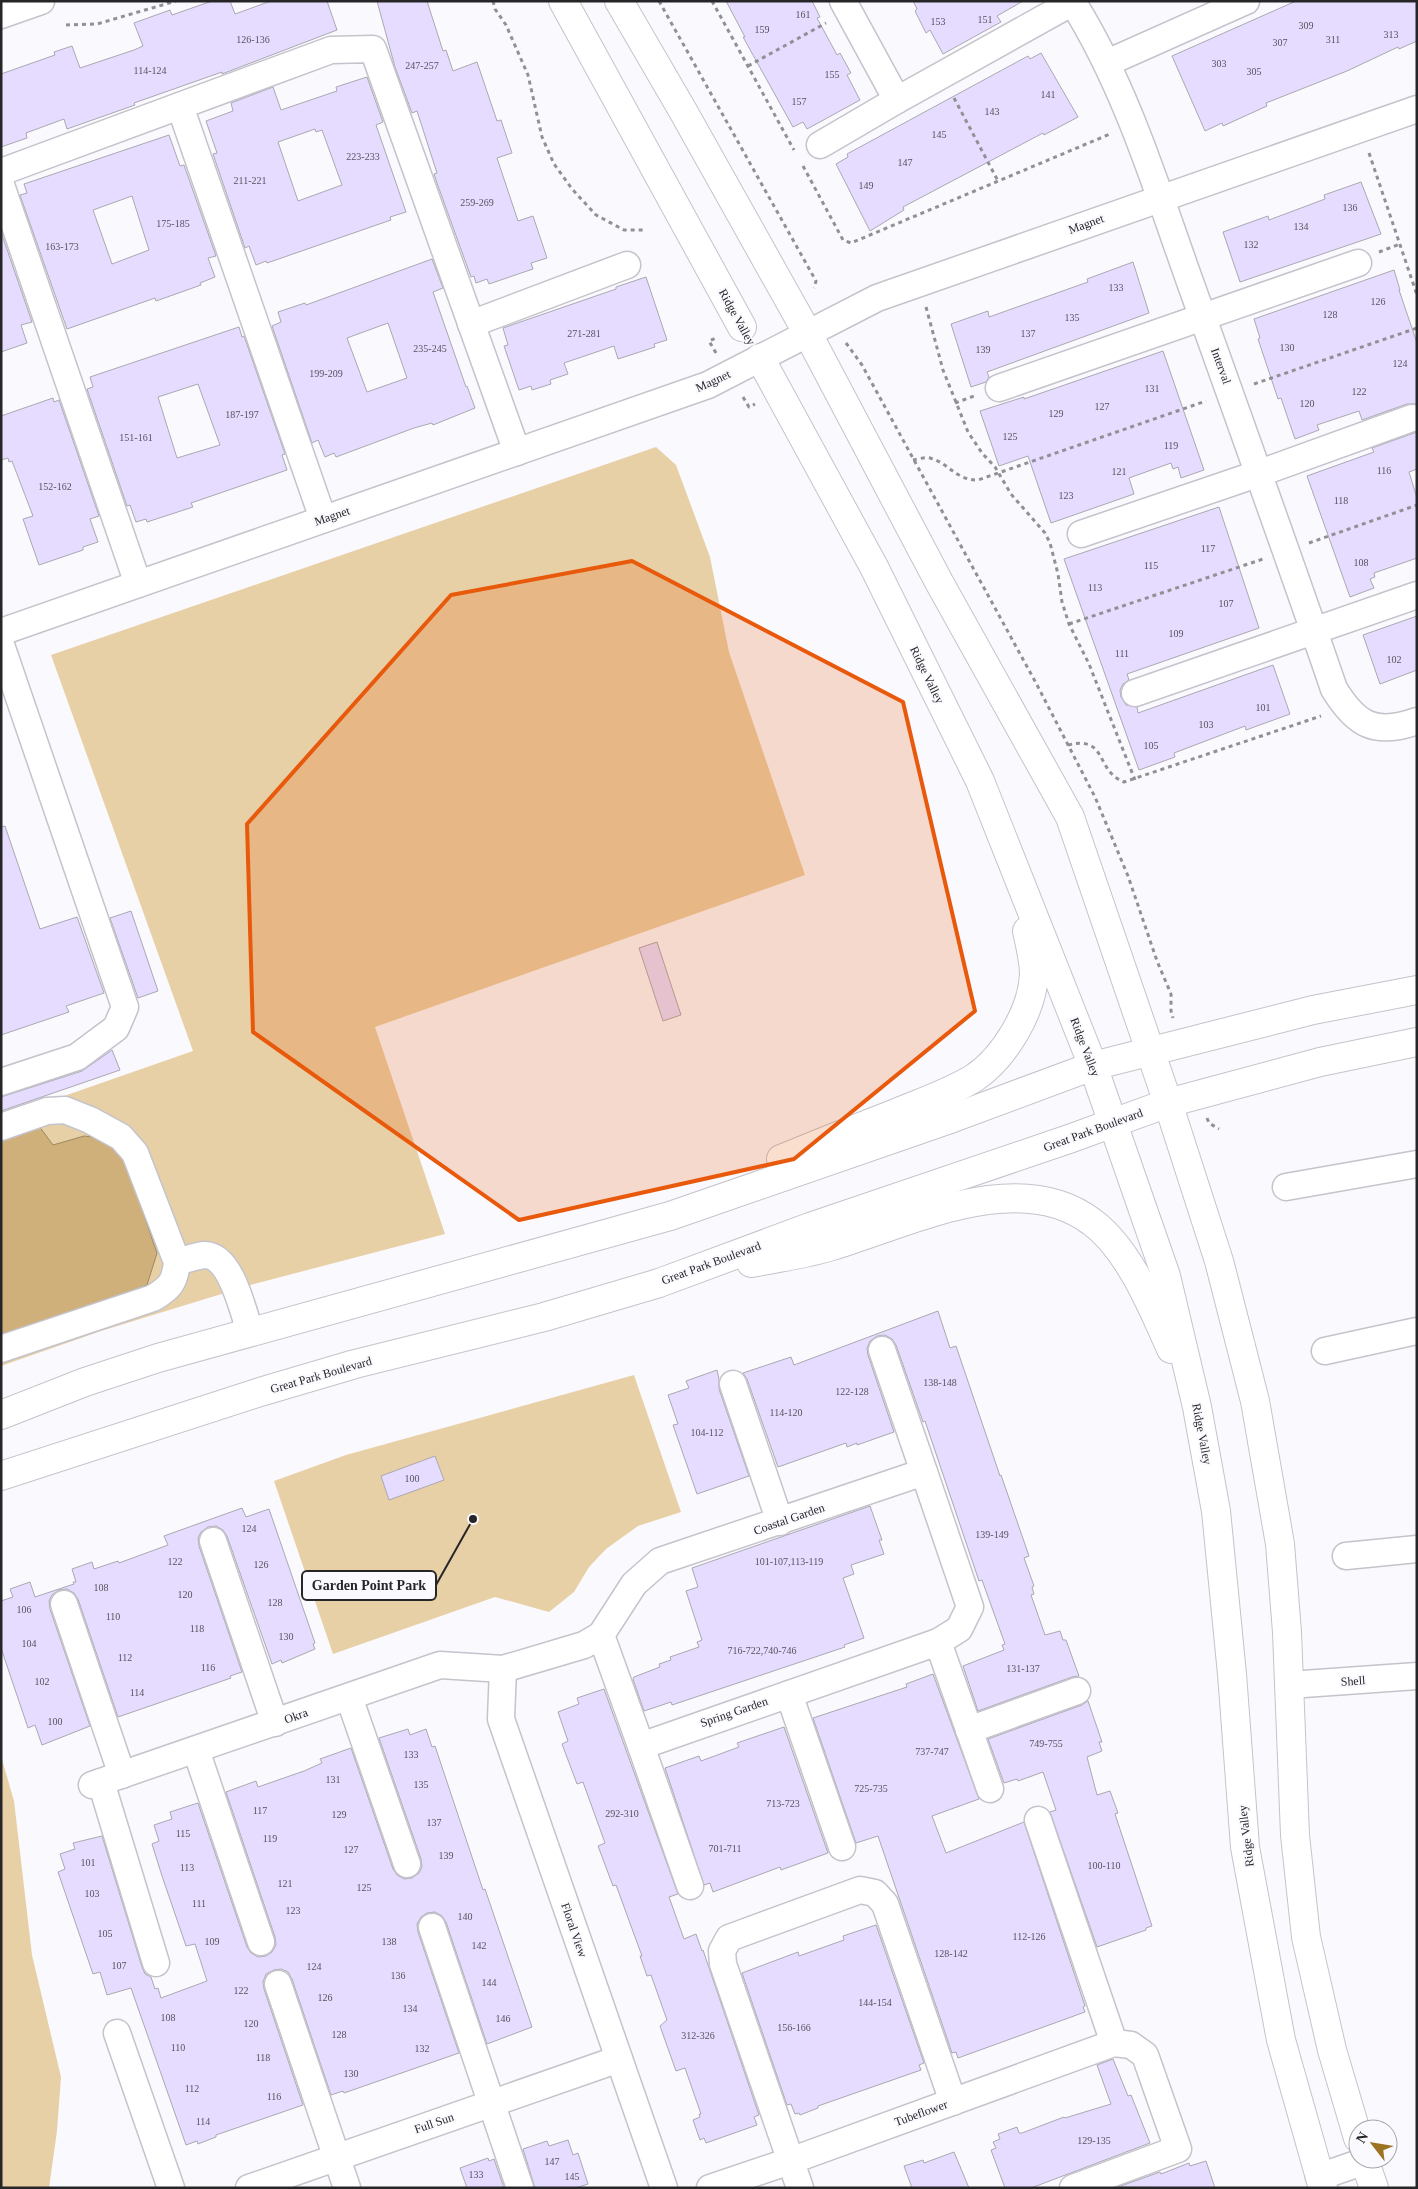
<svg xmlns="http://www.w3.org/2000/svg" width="1418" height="2189" font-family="Georgia,serif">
<rect width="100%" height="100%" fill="#faf9fe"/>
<g fill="#e8d0a6">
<polygon points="656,447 676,465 710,557 729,652 805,875 375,1027 445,1234 254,1284 101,1331 1,1366 1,1118 193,1051 51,655"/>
<polygon points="634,1375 681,1512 638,1526 606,1549 589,1567 574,1592 549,1612 495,1597 333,1654 274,1481 346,1455"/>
<polygon points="1,1756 14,1801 32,1955 61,2077 57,2131 49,2188 1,2188"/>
</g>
<polygon fill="#cfb07a" stroke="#9c8762" points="39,1126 53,1145 84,1136 101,1138 119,1151 128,1169 157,1253 147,1285 1,1340 1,1140"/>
<g fill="#e6dcff" stroke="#aaa8b0" fill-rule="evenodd">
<polygon points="212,1 230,1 235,14 271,1 327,1 337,30 222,74 222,72 134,103 135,105 67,129 64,119 26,133 27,138 1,147 1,74 55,55 54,52 72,46 80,68 134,50 143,46 134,23 170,10 172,15"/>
<polygon points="377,1 427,1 443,51 446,50 453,71 477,62 497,121 501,120 512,153 497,158 518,221 533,216 547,258 531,263 533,269 489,284 487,279 476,283 474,276 471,277 437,183 434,174 437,173 417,111 412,113 395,67"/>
<polygon points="726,1 812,1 820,17 817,18 837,55 840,53 851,73 847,75 860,100 807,129 803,122 793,127 743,37 745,37"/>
<polygon points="913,1 1023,1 997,16 1001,22 943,54 930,30 926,33 915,11 917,9"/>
<polygon points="1296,1 1417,1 1417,41 1399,49 1398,47 1347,71 1266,103 1267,106 1223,126 1222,123 1205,131 1172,56"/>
<polygon points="1041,53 1078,117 1044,135 1043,133 903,207 904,210 870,231 836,164 848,157 847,154 1028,56 1030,59"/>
<path d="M367,77L383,122L376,125L406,212L390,217L391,220L267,263L266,261L256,265L249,246L245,248L213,154L217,153L206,121L233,111L231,103L273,87L281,110L337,91L336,87ZM315,129L316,132L322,130L342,185L298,201L278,142Z"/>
<path d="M169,135L180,166L184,165L216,256L208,258L215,277L200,283L201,285L156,301L155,298L67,329L20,195L27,193L24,184ZM132,196L149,250L112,264L93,210Z"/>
<polygon points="1361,182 1381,234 1240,282 1223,232 1268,216 1269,220 1325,199 1324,195"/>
<polygon points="1,232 32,322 21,325 27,343 1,352"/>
<path d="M432,259L443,288L433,292L466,387L467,386L475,408L433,425L432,423L414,428L336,457L334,453L325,457L318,440L312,443L272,326L281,322L278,312L305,303L306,305ZM388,323L407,378L367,392L347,338Z"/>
<polygon points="1133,262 1149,313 987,372 989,377 986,382 971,387 951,324 988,311 989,317 1088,282 1087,279"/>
<polygon points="1394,270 1400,290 1399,290 1417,343 1417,404 1407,404 1362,420 1359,411 1317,425 1319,430 1295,439 1281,398 1278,399 1258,339 1260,338 1254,319"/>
<polygon points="646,277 667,340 654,344 655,347 618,359 614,346 564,363 568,374 550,380 551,384 532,390 531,386 519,390 504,346 508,345 503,328 616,289 616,287"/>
<path d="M239,327L242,337L244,336L285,454L282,455L287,470L191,503L193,507L147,522L146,519L136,522L130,505L127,506L87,389L93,387L90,377ZM198,384L220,445L177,458L158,397Z"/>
<polygon points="1163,351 1204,470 1181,478 1178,467 1173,469 1171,463 1129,478 1134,494 1051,523 1028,456 999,466 980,411 1024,397 1024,399"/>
<polygon points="53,398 54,402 59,400 99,516 90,519 98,542 83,547 83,550 39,565 23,519 33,516 12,461 9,462 8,458 1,460 1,416"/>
<polygon points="1417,432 1417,469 1409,472 1417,498 1417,558 1374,573 1375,577 1370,579 1374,588 1350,597 1307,476 1374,452 1372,448"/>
<polygon points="1219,507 1259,628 1127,674 1129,680 1123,684 1120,690 1121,697 1126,705 1137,707 1138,713 1273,665 1290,714 1246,730 1245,726 1174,753 1175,757 1139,770 1064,559"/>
<polygon points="1417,616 1417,670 1380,684 1363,635"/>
<polygon points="5,826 40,929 77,917 104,993 66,1006 69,1012 1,1035 1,827"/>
<polygon points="131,911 158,991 138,998 110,918"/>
<polygon points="657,942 681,1015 663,1021 639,948"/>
<polygon points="112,1050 120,1070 1,1111 1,1097 82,1071"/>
<polygon points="938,1311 950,1348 956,1346 1000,1476 1001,1475 1029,1556 1024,1558 1034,1586 1032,1587 1034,1594 1031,1595 1045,1635 1060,1631 1063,1640 1066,1640 1079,1676 1072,1677 978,1711 963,1666 1004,1650 1002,1645 1005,1644 982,1580 979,1581 925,1421 923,1422 896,1345 892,1339 885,1335 877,1336 870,1341 867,1348 868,1355 894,1432 857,1445 857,1443 847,1447 846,1443 778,1467 747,1379 743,1373 791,1357 794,1365"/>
<polygon points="717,1370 719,1379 719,1389 749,1476 697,1494 673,1425 678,1424 668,1395 689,1388 686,1381"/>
<polygon points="435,1456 444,1480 389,1500 381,1476"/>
<polygon points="870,1506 882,1540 879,1540 884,1554 851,1565 854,1574 843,1578 864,1638 844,1645 845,1647 672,1705 671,1702 644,1711 633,1679 634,1677 660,1667 659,1664 671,1660 670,1657 699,1647 697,1642 702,1640 686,1591 698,1587 692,1568"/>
<polygon points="242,1508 246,1517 269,1509 315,1643 313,1644 315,1649 282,1663 281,1660 272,1664 227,1536 223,1530 216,1526 208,1527 201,1532 198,1538 199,1546 242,1672 230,1676 231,1678 118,1717 78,1599 74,1593 67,1589 59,1590 52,1595 49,1601 50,1609 90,1726 42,1745 35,1725 28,1728 1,1648 1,1601 13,1597 10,1589 30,1582 35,1597 74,1584 73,1582 76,1582 72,1569 92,1562 94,1569 118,1561 119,1563 168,1545 164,1536"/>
<polygon points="933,1674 979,1799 932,1816 946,1853 1024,1822 1085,2006 1083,2007 1085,2012 958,2058 956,2052 952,2053 878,1836 856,1843 813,1718 907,1687 906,1684"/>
<polygon points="604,1689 678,1894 669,1897 684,1939 696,1934 702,1951 703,1950 759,2115 754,2117 757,2125 706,2143 704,2138 700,2140 693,2120 700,2117 699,2114 701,2114 685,2068 676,2071 660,2026 667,2020 651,1975 647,1976 640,1956 642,1956 616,1885 613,1886 598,1846 605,1843 583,1782 577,1784 562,1744 568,1741 558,1712 579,1704 577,1698"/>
<polygon points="1088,1701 1102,1742 1099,1742 1102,1751 1087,1757 1097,1795 1110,1791 1118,1813 1115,1814 1152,1926 1146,1928 1146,1930 1097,1947 1050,1812 1056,1810 1043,1772 1018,1781 1017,1779 1004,1783 988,1739 1082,1705"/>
<polygon points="784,1727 828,1853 781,1870 780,1867 713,1892 710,1883 704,1885 665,1768 699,1756 701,1761 739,1747 737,1743"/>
<polygon points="408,1729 410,1735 426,1729 432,1747 435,1746 483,1890 485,1889 532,2027 487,2044 446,1922 442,1916 435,1912 427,1913 421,1917 417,1924 418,1932 459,2053 344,2093 343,2091 331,2095 292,1979 288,1972 281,1969 274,1970 266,1974 263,1982 264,1989 303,2105 216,2135 216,2137 198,2144 197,2141 186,2145 131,1988 107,1995 100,1972 93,1974 58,1872 65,1869 60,1854 75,1849 73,1843 102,1836 142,1967 145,1974 151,1977 155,1989 158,1988 161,1998 207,1981 195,1944 186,1946 162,1876 152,1844 159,1841 154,1825 172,1819 170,1812 198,1803 247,1947 251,1953 258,1957 266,1956 272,1952 276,1945 275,1937 226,1792 256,1781 258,1787 304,1771 322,1763 320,1759 351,1748 393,1869 397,1875 404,1879 412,1878 419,1873 422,1867 421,1859 379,1738"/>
<polygon points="876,1925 924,2063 919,2065 921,2070 818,2106 818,2108 800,2115 799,2113 795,2114 791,2104 787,2105 742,1973 798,1952 799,1956 844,1940 843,1936"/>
<polygon points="1113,2059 1128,2096 1131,2095 1150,2143 1031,2188 1005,2188 991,2150 996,2148 993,2142 1000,2139 998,2134 1017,2127 1019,2133 1022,2133 1064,2117 1065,2118 1111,2104 1097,2065"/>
<polygon points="568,2140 573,2155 578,2153 588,2184 576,2188 535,2188 523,2149 547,2141 549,2146"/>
<polygon points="954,2152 969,2188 912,2188 904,2166 923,2160 924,2163"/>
<polygon points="488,2158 489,2161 494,2159 504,2188 467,2188 460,2168"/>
<polygon points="1206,2161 1215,2188 1118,2187 1160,2172 1161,2174 1189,2163 1190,2166"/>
</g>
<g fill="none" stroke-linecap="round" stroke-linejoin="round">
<defs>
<g id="minor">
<polyline points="843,1 897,100"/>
<path d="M1072,1C1126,87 1155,184 1189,279C1238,416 1287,552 1334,689C1356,725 1375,736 1417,721"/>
<polyline points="1,15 41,1"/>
<polyline points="1107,63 1246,1"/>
<polyline points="180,106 323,519"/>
<polyline points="820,145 897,100 1073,2"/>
<polyline points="1,172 331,50 373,49 517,452"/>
<polyline points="1,185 138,584"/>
<polyline points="471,324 627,265"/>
<polyline points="999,388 1358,263"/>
<polyline points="1081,534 1260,473 1412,418"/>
<polyline points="1,632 708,385 877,298 1417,109"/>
<polyline points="1,645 125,1007 116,1028 77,1057 1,1082"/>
<polyline points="1135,693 1417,595"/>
<path d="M1,1127L47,1111L65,1110L90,1120L121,1137L135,1153L177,1262C175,1282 170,1288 153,1298L1,1349"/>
<polyline points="1286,1187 1417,1164"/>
<path d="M177,1262C186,1260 195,1256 204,1255C231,1254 243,1311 250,1332"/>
<polyline points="882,1350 924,1472"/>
<polyline points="1325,1351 1417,1331"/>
<polyline points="733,1384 780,1522"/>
<polyline points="213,1541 275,1723"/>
<polyline points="1346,1556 1417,1549"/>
<polyline points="64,1604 122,1775"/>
<polyline points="938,1642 990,1789"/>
<polyline points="503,1669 501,1719 664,2188"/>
<polyline points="1289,1685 1417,1676"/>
<polyline points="789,1694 842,1847"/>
<polyline points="349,1697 407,1864"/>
<polyline points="969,1730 1077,1691"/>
<polyline points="641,1746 690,1886"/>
<polyline points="196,1750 261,1942"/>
<polyline points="101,1782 156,1963"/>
<polyline points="92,1785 440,1665 503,1669 584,1645 601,1635 634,1584 660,1561 924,1472 970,1607 959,1629 938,1642 641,1746 601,1635"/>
<polyline points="1038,1820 1114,2043"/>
<polyline points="432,1927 520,2188"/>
<polyline points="278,1984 347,2188"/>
<polyline points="117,2033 171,2188"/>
<polyline points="1319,2177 1365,2161"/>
<polyline points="249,2188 619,2059"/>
<polyline points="710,2188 790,2161 1114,2043 1131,2045 1145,2055 1178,2149 1073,2188"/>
<polyline points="800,2188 723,1964 722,1951 729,1938 860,1890 875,1893 885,1904 953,2102"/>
</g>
<g id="major">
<polyline points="563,1 742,327"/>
<polyline points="619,1 683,111 808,334 939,582 1070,817 1168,1103 1219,1261 1255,1401 1280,1544 1287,1632 1295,1835 1306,1937 1332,2050 1358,2138"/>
<polyline points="760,358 874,567 980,781 1093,1066 1166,1276 1197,1407 1216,1511 1232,1674 1245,1847 1281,2040 1323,2188"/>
<path d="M781,1159C818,1144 854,1129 891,1115C919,1103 948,1094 974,1078C1004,1058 1032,1012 1034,975C1034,960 1030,945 1027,931"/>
<path d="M751,1263C778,1258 806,1254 832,1246C909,1223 1019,1166 1092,1222C1129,1249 1153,1309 1171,1349"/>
<polyline points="1,1415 85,1382 158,1358 670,1216 953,1118 1093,1066 1313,1010 1417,990"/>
<polyline points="1,1476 260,1392 355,1364 544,1317 659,1283 810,1227 1069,1139 1168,1103 1320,1062 1417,1042"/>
<polyline points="1364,2159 1374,2188"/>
</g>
</defs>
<use href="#minor" stroke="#c5c3cb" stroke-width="29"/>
<use href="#major" stroke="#c5c3cb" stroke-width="30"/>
<g stroke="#919195" stroke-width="3" stroke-dasharray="4 4" stroke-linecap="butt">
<polyline points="493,1 495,9 506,25 528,75 542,137 554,164 572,189 596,215 624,230 646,230"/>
<polyline points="659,1 816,281 814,288"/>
<polyline points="712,1 794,150"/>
<polyline points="66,25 97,24 176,1"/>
<polyline points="748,66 826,23"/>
<polyline points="954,98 998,181"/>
<polyline points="1369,153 1417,295"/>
<polyline points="803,166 843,240 851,243 1110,134"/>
<polyline points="1379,252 1400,244"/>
<polyline points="926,307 943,370 968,432 982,453 995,467 1011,494 1045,533 1050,543 1058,574 1062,602 1069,624 1089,664 1135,780"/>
<polyline points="846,343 862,365 1036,683 1095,797 1128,876 1157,961 1171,994 1171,1011 1173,1018"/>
<polyline points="716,353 709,341 718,337"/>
<polyline points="1254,384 1417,328"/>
<polyline points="743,397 749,407 755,404"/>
<polyline points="955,403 974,396"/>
<path d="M913,460C918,459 925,457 930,458C949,463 955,480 978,480L1206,401"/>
<polyline points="1309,543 1417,505"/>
<polyline points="1069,624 1263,559"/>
<path d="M1068,745C1108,735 1095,771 1124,782L1321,716"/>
<polyline points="1207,1118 1209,1123 1219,1129"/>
</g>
<use href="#minor" stroke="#fff" stroke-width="26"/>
<use href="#major" stroke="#fff" stroke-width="28"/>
</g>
<path fill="#e8590c" fill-opacity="0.2" stroke="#e8590c" stroke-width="4" stroke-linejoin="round" d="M632,561L903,702L975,1011L794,1159L519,1220L253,1032L247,824L451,595Z"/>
<g text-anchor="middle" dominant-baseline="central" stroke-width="4" stroke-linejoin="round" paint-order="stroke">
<g font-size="10" fill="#56545e">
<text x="803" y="14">161</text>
<text x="985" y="19">151</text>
<text x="938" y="21">153</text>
<text x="1306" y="25">309</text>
<text x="762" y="29">159</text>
<text x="1391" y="34">313</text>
<text x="253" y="39">126-136</text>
<text x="1333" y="39">311</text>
<text x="1280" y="42">307</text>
<text x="1219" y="63">303</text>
<text x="422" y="65">247-257</text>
<text x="150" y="70">114-124</text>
<text x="1254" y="71">305</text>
<text x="832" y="74">155</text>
<text x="1048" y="94">141</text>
<text x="799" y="101">157</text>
<text x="992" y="111">143</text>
<text x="939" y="134">145</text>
<text x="363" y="156">223-233</text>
<text x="905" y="162">147</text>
<text x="250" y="180">211-221</text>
<text x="866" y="185">149</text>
<text x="477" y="202">259-269</text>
<text x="1350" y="207">136</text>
<text x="173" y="223">175-185</text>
<text x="1301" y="226">134</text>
<text x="1251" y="244">132</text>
<text x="62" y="246">163-173</text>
<text x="1116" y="287">133</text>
<text x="1378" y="301">126</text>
<text x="1330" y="314">128</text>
<text x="1072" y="317">135</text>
<text x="584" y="333">271-281</text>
<text x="1028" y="333">137</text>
<text x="1287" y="347">130</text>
<text x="430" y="348">235-245</text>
<text x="983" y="349">139</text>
<text x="1400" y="363">124</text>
<text x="326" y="373">199-209</text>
<text x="1152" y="388">131</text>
<text x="1359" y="391">122</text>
<text x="1307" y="403">120</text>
<text x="1102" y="406">127</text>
<text x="1056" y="413">129</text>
<text x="242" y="414">187-197</text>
<text x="1010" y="436">125</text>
<text x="136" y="437">151-161</text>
<text x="1171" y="445">119</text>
<text x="1384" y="470">116</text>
<text x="1119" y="471">121</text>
<text x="55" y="486">152-162</text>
<text x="1066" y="495">123</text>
<text x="1341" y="500">118</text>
<text x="1208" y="548">117</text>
<text x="1361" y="562">108</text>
<text x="1151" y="565">115</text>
<text x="1095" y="587">113</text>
<text x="1226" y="603">107</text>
<text x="1176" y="633">109</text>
<text x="1122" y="653">111</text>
<text x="1394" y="659">102</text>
<text x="1263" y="707">101</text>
<text x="1206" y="724">103</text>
<text x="1151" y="745">105</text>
<text x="940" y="1382">138-148</text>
<text x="852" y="1391">122-128</text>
<text x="786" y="1412">114-120</text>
<text x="707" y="1432">104-112</text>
<text x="412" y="1478">100</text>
<text x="249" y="1528">124</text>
<text x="992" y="1534">139-149</text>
<text x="175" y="1561">122</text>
<text x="789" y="1561">101-107,113-119</text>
<text x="261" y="1564">126</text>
<text x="101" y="1587">108</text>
<text x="185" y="1594">120</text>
<text x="275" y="1602">128</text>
<text x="24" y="1609">106</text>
<text x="113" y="1616">110</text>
<text x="197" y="1628">118</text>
<text x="286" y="1636">130</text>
<text x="29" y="1643">104</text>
<text x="762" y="1650">716-722,740-746</text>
<text x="125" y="1657">112</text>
<text x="208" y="1667">116</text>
<text x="1023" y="1668">131-137</text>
<text x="42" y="1681">102</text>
<text x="137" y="1692">114</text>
<text x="55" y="1721">100</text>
<text x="1046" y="1743">749-755</text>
<text x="932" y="1751">737-747</text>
<text x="411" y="1754">133</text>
<text x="333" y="1779">131</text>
<text x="421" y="1784">135</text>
<text x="871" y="1788">725-735</text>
<text x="783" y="1803">713-723</text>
<text x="260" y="1810">117</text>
<text x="622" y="1813">292-310</text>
<text x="339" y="1814">129</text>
<text x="434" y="1822">137</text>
<text x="183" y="1833">115</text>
<text x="270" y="1838">119</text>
<text x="725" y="1848">701-711</text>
<text x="351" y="1849">127</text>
<text x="446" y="1855">139</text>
<text x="88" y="1862">101</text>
<text x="1104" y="1865">100-110</text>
<text x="187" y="1867">113</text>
<text x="285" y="1883">121</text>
<text x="364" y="1887">125</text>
<text x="92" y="1893">103</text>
<text x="199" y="1903">111</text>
<text x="293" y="1910">123</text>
<text x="465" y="1916">140</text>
<text x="105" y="1933">105</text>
<text x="1029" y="1936">112-126</text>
<text x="212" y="1941">109</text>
<text x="389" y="1941">138</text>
<text x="479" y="1945">142</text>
<text x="951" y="1953">128-142</text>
<text x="119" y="1965">107</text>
<text x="314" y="1966">124</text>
<text x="398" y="1975">136</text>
<text x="489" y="1982">144</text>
<text x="241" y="1990">122</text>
<text x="325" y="1997">126</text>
<text x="875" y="2002">144-154</text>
<text x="410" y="2008">134</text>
<text x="168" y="2017">108</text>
<text x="503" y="2018">146</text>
<text x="251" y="2023">120</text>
<text x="794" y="2027">156-166</text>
<text x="339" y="2034">128</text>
<text x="698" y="2035">312-326</text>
<text x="178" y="2047">110</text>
<text x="422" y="2048">132</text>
<text x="263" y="2057">118</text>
<text x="351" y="2073">130</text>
<text x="192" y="2088">112</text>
<text x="274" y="2096">116</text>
<text x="203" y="2121">114</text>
<text x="1094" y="2140">129-135</text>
<text x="552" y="2161">147</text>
<text x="476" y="2174">133</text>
<text x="572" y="2176">145</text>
</g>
<g font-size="12" fill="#262629" stroke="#faf9fe">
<text transform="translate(1086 224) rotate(-20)">Magnet</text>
<text transform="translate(737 317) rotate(61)">Ridge Valley</text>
<text transform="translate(1221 366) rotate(70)">Interval</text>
<text transform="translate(713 381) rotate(-25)">Magnet</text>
<text transform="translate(332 516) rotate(-19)">Magnet</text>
<text transform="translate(927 675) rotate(64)">Ridge Valley</text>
<text transform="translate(1085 1047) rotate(69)">Ridge Valley</text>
<text transform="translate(1093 1130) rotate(-20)">Great Park Boulevard</text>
<text transform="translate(711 1263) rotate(-20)">Great Park Boulevard</text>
<text transform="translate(321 1375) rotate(-16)">Great Park Boulevard</text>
<text transform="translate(1202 1434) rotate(79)">Ridge Valley</text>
<text transform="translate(789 1519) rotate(-19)">Coastal Garden</text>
<text transform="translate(1353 1681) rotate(-4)">Shell</text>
<text transform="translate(734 1712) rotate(-19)">Spring Garden</text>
<text transform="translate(296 1716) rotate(-20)">Okra</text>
<text transform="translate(1246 1836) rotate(-97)">Ridge Valley</text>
<text transform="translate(574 1930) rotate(71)">Floral View</text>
<text transform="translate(921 2113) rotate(-20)">Tubeflower</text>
<text transform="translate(434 2123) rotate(-19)">Full Sun</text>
</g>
</g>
<path fill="none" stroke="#262629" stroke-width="2" d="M473 1519L436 1585"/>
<circle fill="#262629" stroke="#faf9fe" stroke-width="2" cx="473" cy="1519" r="5"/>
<rect fill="#faf9fe" stroke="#262629" stroke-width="2" x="302" y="1571" width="134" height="29" rx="5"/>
<g font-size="14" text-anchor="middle" font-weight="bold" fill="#262629">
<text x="369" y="1590">Garden Point Park</text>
</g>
<rect width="1418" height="2189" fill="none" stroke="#262629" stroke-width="5"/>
<g transform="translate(1373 2144) rotate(301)"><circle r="24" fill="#faf9fe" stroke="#a5a5a9"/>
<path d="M0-4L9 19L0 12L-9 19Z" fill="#9c7421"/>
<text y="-8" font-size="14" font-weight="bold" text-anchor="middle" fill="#262629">N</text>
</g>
</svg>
